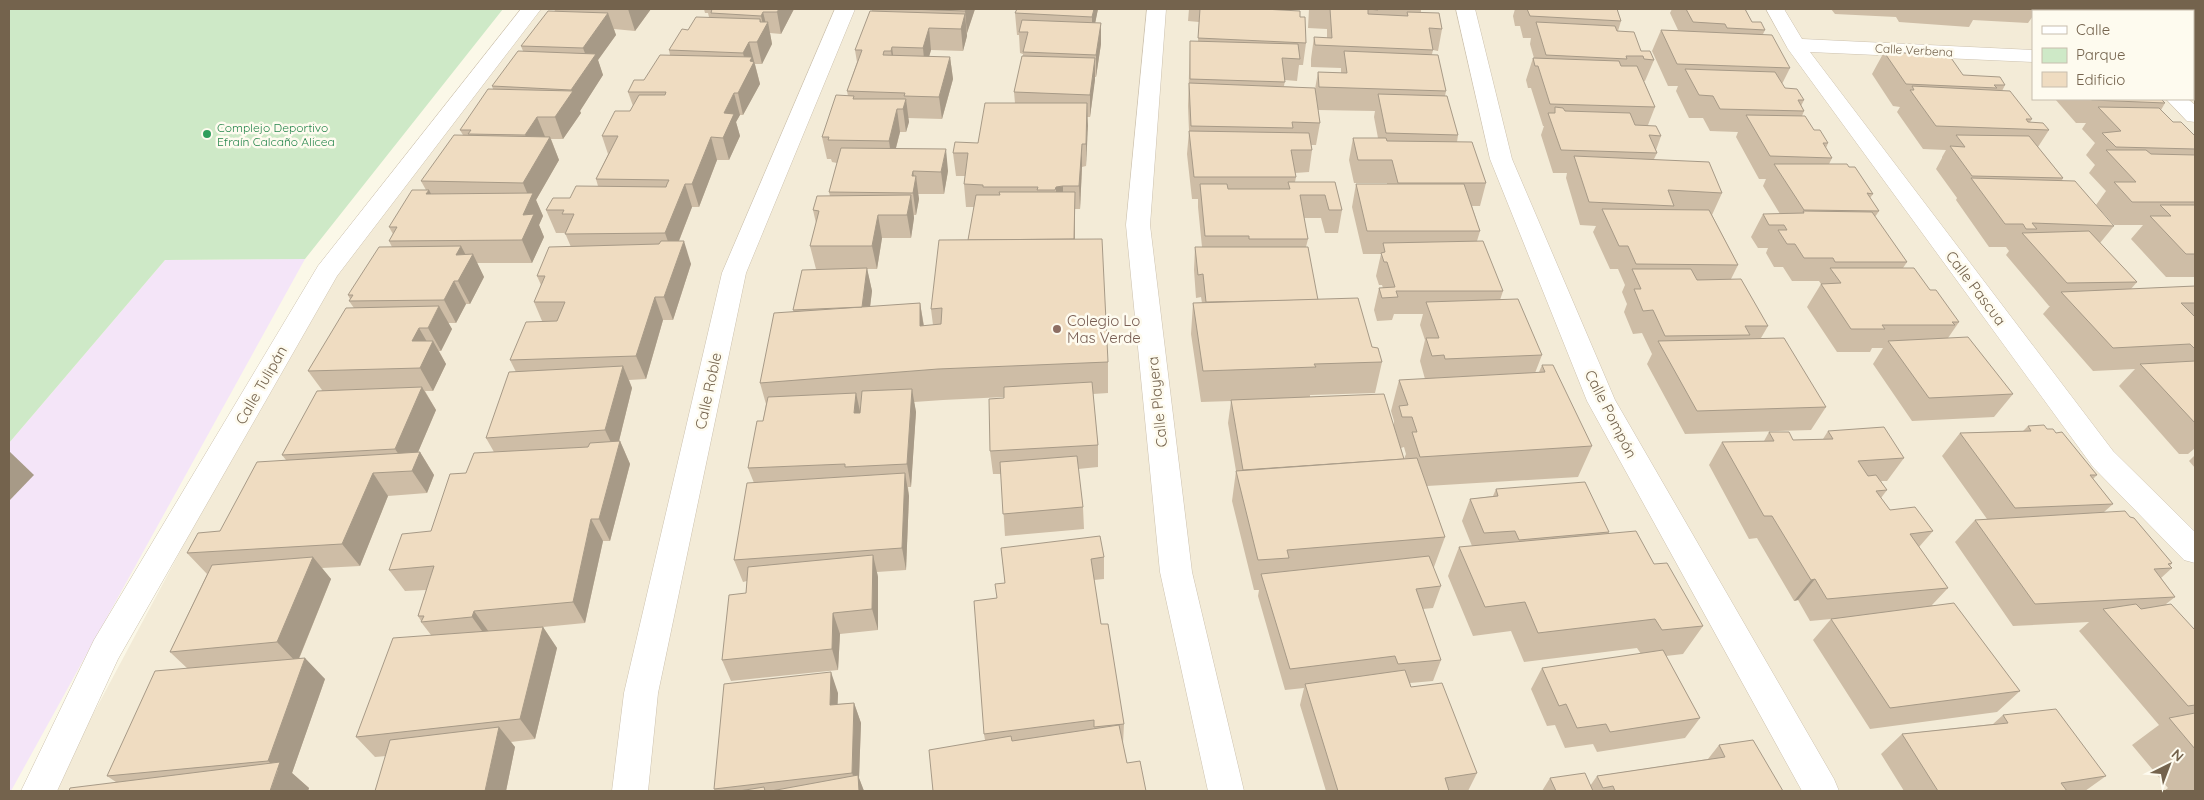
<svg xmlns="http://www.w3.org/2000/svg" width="2204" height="800" font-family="Quicksand,sans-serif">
<rect width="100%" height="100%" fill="#fbf8e8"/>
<path fill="#f3ebd7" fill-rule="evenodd" d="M520,9H2195V791H52L350,234ZM2033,11H2193V99H2033Z"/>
<polygon fill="#f4e5f8" points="305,259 11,791 9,791 9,443 165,260"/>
<polygon fill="#cee9c7" points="9,9 503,9 305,259 165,260 9,443"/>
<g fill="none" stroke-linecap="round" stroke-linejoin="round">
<defs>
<g id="street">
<polygon points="521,9 541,9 337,276 118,659 57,791 21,791 94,640 318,266"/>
<polygon points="835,9 855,9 746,273 658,693 648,791 612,791 624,693 722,273"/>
<polygon points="1147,9 1166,9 1150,225 1192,572 1244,791 1208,791 1160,572 1126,225"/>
<polygon points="1456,9 1475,9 1512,159 1615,400 1834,779 1839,791 1802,791 1587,401 1490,159"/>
<polygon points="1766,9 1784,9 1802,39 2033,50 2033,62 1810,52 2113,451 2195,532 2195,563 2184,560 2093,467 1788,49"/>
<polygon points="2166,99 2188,99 2195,105 2195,122 2187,121"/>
</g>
</defs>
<use href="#street" stroke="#cdc2af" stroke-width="1"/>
<use href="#street" fill="#fff" fill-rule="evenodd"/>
</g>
<g fill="#cebda6" fill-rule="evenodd">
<polygon points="554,9 651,9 635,31 614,29 616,35 598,60 603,75 580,111 581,113 563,139 551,139 559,160 536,200 543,216 539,225 544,237 532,263 477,263 484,277 470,304 466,304 456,323 448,323 452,329 441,351 439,351 446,364 433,391 425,391 436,410 418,452 420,452 434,475 427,493 388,496 360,566 322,568 331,579 299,659 325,679 292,773 309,788 308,791 69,791 116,782 107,776 188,669 170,652 207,574 187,553 220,531 286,460 282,455 322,390 308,371 354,308 349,301 350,299 348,295 392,247 389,241 393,234 389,227 426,190 421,181 463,135 460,130 493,89 492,86 523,51 521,46 555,11"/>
<polygon points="704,9 794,9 781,34 770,33 772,44 762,64 755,64 760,84 743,115 740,115 736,122 740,136 729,160 717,160 699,207 692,207 679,241 691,264 673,320 663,320 646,379 629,380 632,388 619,441 620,441 630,464 610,541 603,541 585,623 543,627 557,648 535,739 511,742 515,747 506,791 375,791 386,756 375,757 356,737 431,635 421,622 421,621 418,616 426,590 405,591 389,570 431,531 466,473 494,452 486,438 516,372 510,360 542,321 534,302 541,285 537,276 571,247 565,233 556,233 546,210 570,198 598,186 596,179 608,154 602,136 630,111 633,106 628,92 644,80 670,55 669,50 688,30 709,17 708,13 705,13"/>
<polygon points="871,9 975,9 967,33 967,36 963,51 931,50 929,57 950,57 953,79 942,119 908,118 909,122 906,132 900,132 896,148 948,171 944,194 918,194 919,199 916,215 914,215 914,218 911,238 882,238 877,269 867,269 872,291 870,307 920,303 924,326 933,325 931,309 968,240 974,207 966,207 964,184 965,176 956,176 953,153 978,143 1015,103 1014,92 1023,56 1023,54 1020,53 1019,35 1017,35 1015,13 1017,9 1098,9 1095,23 1101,23 1101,44 1096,77 1095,77 1090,117 1087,117 1086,166 1082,167 1080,209 1075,209 1075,239 1108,362 1108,393 1093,394 1098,445 1098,467 1078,469 1083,507 1084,529 1005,536 1001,474 993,474 990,451 1004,397 943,400 914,402 916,412 911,487 908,487 909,496 906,570 877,572 878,577 878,630 840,634 838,670 731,681 722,660 746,593 747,581 743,582 734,560 754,483 748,468 763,421 766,404 760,383 794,312 793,310 858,269 816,269 810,246 816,223 813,210 830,196 829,192 837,163 832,162 831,159 827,159 822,137 848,96 847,91 857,62 855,50 872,11"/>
<path d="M1189,9H1276L1300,17L1306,43L1303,65H1299L1297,81L1285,80L1284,86L1315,89L1318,72L1341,73V68L1311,67V59L1314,37L1327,38V29L1308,28L1309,9H1421V12L1442,29L1438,51L1433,50L1432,54L1446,91L1445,96L1458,135L1457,142L1486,183L1480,206H1472L1480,231L1477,241L1503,291L1500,300L1542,355L1535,373L1539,372L1542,365L1592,446L1578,477L1427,486L1445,537L1434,567H1433L1441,586L1433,608L1423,609L1441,660L1433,681L1410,683L1411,687L1477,773L1468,791H1326L1300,705L1304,688L1285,690L1258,596L1259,590H1254L1232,501L1236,471L1228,423L1231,401L1201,402L1191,334L1193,303H1202L1201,297L1196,298L1194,270L1195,247H1202L1198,207V199H1192L1187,154L1189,131L1188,106L1190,41L1198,42L1199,22L1188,21ZM1318,110L1375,111L1374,117L1378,138H1353L1349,160L1354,183H1387V184H1356L1352,207L1363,254H1381L1376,276L1379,285H1382L1383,288H1379L1374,310L1377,321L1392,320L1394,314H1423L1420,325L1425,340L1420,361L1425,379L1399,380L1391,411L1394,421V425L1310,397V395L1375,393L1382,362L1372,347L1318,300L1306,247L1308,239L1304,218H1321L1325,233H1338L1342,210L1335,182H1295L1296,177L1295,173L1309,172L1312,150L1311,145H1316L1320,123ZM1404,447L1406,454L1404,459L1401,448Z"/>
<polygon points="1515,9 1617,9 1621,21 1618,31 1641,51 1654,60 1645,81 1644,81 1655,107 1648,125 1661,136 1656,150 1657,153 1654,159 1722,193 1712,215 1738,265 1731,279 1768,326 1761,338 1826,407 1811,430 1685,434 1647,364 1652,354 1642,333 1633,334 1624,312 1627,304 1622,292 1625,285 1618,269 1610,269 1593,232 1596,226 1580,225 1566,178 1567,173 1553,173 1541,135 1544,126 1543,126 1531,88 1528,88 1526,80 1533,58 1534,58 1530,44 1531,38 1523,38 1520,26 1515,26 1513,16"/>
<polygon points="1672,9 1745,9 1752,22 1765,30 1763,34 1790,68 1782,84 1785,88 1804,100 1801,106 1804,111 1802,116 1814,130 1828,143 1826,148 1832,158 1829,164 1849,167 1873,194 1870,198 1879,211 1875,217 1907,262 1903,268 1930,290 1959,322 1948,338 2013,394 1994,417 1912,421 1873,364 1883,348 1872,348 1870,352 1837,352 1807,307 1821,284 1819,281 1792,281 1783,267 1774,267 1766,253 1768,248 1758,248 1751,237 1763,214 1780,214 1763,186 1766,179 1759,179 1736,137 1738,132 1710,131 1703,118 1689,118 1676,91 1678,86 1668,86 1652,51 1661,30 1678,30 1670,13"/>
<polygon points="1831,9 2102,9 2101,11 2033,11 2033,16 2028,23 1973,20 1969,27 1899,22 1896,17 1835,14"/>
<polygon points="2104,9 2195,9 2192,11 2102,11"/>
<polygon points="2193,11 2195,11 2195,50 2193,48"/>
<polygon points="1884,52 1963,75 2005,85 2002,91 2032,119 2030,122 2049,130 2038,147 2063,178 2062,180 2114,226 2100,243 2137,282 2131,289 2195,286 2195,448 2194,449 2188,454 2179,454 2119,386 2135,369 2093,371 2043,314 2050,306 2049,306 2006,255 2009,251 2006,247 1989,247 1956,200 1957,198 1936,169 1942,158 1942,157 1946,150 1923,149 1897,112 1900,107 1893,106 1872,74"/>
<polygon points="2055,99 2161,99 2165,103 2161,110 2173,122 2195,136 2195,277 2166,277 2131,239 2143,225 2114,225 2096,205 2106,191 2089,173 2095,165 2086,155 2095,143 2082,129 2086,123 2076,123"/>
<polygon points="2028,426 2047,429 2056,433 2097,475 2093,479 2113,504 2104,512 2130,517 2172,563 2170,566 2172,568 2161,578 2175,597 2166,604 2194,629 2195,629 2195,791 2164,791 2168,788 2132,745 2159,725 2079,631 2089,622 2013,626 1955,542 1975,520 1987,519 1942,456 1960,433 2023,431"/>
<polygon points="1828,431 1904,458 1887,481 1881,481 1887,490 1881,498 1890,510 1933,531 1919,547 1948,588 1932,605 2020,691 1997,712 1870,729 1813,640 1831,619 1810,621 1798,600 1794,601 1757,538 1749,539 1709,465 1722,442 1764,441 1769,432 1793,440 1823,439"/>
<polygon points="2195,455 2195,468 2189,461"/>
<polygon points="1496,489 1609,532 1608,534 1654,564 1703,626 1683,654 1666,656 1700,718 1685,738 1597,752 1593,744 1565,748 1555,725 1547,726 1531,689 1542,668 1641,654 1637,648 1524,662 1511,631 1473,636 1448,576 1459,547 1472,546 1462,521 1470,499 1493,496"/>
<polygon points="1001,548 1104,557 1104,579 1094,580 1101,624 1124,724 1123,744 1127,763 985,740 984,734 997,598 1005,583"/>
<polygon points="838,693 837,704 854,703 861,723 859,778 864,791 715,791 714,789"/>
<polygon points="2003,715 2106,776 2085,791 1904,791 1881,754 1902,734 1993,724"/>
<polygon points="1719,745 1783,791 1542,791 1550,778 1590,786 1597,776 1708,759"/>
</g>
<g fill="#a79a87">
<polygon points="628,9 651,9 635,31"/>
<polygon points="779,9 794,9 781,34 777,12"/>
<polygon points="966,9 975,9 967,33 965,11"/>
<polygon points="1094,9 1098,9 1092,39 1092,17"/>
<polygon points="2185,9 2195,9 2192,11 2182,11"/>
<polygon points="763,12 766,24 768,22 772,44 762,64 757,42 760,19 763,31 764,29 761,16"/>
<polygon points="608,13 616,35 598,60 603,75 580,111 581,113 563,139 555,117 572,92 571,90 589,64 583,48"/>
<polygon points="965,14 967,36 963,51 961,29"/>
<polygon points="1101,23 1101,44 1096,77 1096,55"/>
<polygon points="929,28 931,50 925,70 923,48"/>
<polygon points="749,42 760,84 743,115 738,93 748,73 743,53"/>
<polygon points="892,47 895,69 894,73 891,51"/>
<polygon points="950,57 953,79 942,119 939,97"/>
<polygon points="1095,58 1095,80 1090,117 1090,95"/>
<polygon points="734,93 740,115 736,122 740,136 729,160 723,138 724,113"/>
<polygon points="906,99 909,122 906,132 903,109"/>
<polygon points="1087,103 1088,126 1086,166 1086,144"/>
<polygon points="897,109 900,132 892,163 889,141"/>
<polygon points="537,117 546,139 534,157 525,135"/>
<polygon points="550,137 559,160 536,200 543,216 539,225 544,237 532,263 522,240 523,215 530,200 523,183"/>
<polygon points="711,137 717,160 699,207 692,184"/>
<polygon points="1082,144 1082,167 1080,209 1079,186"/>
<polygon points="946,149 948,171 944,194 941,172"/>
<polygon points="913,171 915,182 916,176 919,199 916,215 913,193 912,176"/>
<polygon points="685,184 692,207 673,256 665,233"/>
<polygon points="1063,186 1063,209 1056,213 1056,187"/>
<polygon points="429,190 441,213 426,194"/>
<polygon points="1075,192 1075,215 1074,264 1073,241"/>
<polygon points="911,195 914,218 911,238 907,215"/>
<polygon points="878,215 882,238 877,269 872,246"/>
<polygon points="684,241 691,264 673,320 664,297"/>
<polygon points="461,246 469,261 473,254 484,277 470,304 458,281 456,255"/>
<polygon points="867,268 872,291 867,331 862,308"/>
<polygon points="454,281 466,304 456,323 444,300"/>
<polygon points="655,297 663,320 646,379 636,356"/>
<polygon points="920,303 925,334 920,326"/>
<polygon points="439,306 452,329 441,351 428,328"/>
<polygon points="419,328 430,347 433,341 446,364 433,391 420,368 412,341"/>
<polygon points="623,366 632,388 616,453 605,430"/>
<polygon points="422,387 436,410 410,471 395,449"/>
<polygon points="912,389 916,412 911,487 907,464"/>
<polygon points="856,393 861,416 854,413"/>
<polygon points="620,441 630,464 610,541 599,519"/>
<polygon points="9,451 34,475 9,501"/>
<polygon points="420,452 434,475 427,493 412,471"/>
<polygon points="373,473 388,496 360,566 342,544"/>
<polygon points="905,473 909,496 906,570 902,548"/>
<polygon points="591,519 603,541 585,623 573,602"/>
<polygon points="873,555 878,577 878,630 872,609"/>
<polygon points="313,557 331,579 297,663 277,642"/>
<polygon points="1815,579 1798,600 1794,601 1811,580"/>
<polygon points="474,611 489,632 487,638 472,617"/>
<polygon points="833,613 840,634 838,670 832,649"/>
<polygon points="543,627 557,648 535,739 520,719"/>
<polygon points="305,658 325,679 292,773 309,788 308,791 270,791 278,770 268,761"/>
<polygon points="831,672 838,693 837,725 830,705"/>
<polygon points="854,703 861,723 859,778 864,791 859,791 852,773"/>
<polygon points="499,727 515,747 506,791 485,791"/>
</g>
<g fill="#efdcc1" stroke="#a79a87">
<polygon points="707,9 779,9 777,12 763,12 761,16 711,13 712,9"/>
<polygon points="908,9 966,9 965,11"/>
<polygon points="1017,9 1094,9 1092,17 1015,13"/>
<polygon points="1200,9 1263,9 1300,11 1300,17 1305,17 1306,43 1198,38"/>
<polygon points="1330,9 1377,9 1378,10 1368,9 1368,14 1408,16 1407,12 1439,13 1442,29 1429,28 1433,50 1315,45 1314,37 1332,38"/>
<polygon points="1527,9 1617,9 1621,21 1530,16"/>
<polygon points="1686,9 1745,9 1752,22 1761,22 1765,30 1727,28 1725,24 1693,22"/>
<polygon points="2159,9 2185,9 2182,11 2166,11"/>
<polygon points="548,11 608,13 583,48 521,46"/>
<polygon points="870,11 965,14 961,29 929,28 923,48 892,47 891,51 884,51 883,55 950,57 939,97 904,96 905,93 847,91 862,50 855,50"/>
<polygon points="696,17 760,19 760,22 768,22 757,42 749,42 743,53 669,50 682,29 688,30"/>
<polygon points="1022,20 1101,23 1096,55 1023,52 1028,32 1019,32"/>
<polygon points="1536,22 1615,26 1617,31 1634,32 1641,51 1650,51 1654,60 1644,59 1643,56 1626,56 1627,59 1546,55"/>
<polygon points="1661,30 1772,35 1790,68 1677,64"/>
<polygon points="1190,41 1298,44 1300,59 1282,58 1285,82 1190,79"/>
<polygon points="518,51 596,54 571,90 492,86"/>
<polygon points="1344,51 1438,55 1446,91 1319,87 1318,72 1347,73"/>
<polygon points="1884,52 1949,55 1963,75 2000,77 2005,85 1994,85 1997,88 1906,84"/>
<polygon points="660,55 752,57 750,61 754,62 738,93 734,93 724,113 734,114 723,138 711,137 692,184 685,184 665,233 565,234 574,214 562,214 564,210 546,210 553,198 570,198 576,186 666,187 667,184 669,180 596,179 618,136 602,136 615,111 630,111 639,95 665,95 666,92 628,92 634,80 644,80"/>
<polygon points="1022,56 1095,58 1090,95 1014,92"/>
<polygon points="1533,58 1619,61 1621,66 1637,66 1655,107 1550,104 1538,66 1535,66"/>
<polygon points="1685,69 1775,72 1785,88 1797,89 1804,100 1798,100 1804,111 1720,109 1713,96 1699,95"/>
<polygon points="1189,83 1315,88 1320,123 1292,122 1293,128 1191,126"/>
<polygon points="1912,86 2010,91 2032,119 2026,119 2028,122 2043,123 2049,130 1936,126 1910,90 1914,90"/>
<polygon points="488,89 573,91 555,117 537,117 525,135 468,134 471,130 460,130"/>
<polygon points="1378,94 1447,96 1458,135 1386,133"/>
<polygon points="836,95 854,96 853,99 906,99 903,109 897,109 889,141 828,140 829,137 822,137"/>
<polygon points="2090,99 2161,99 2165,103 2092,100"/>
<polygon points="985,103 1087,103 1086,144 1082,144 1079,186 1063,186 1056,187 1055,190 1037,190 1038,187 983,187 983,185 964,184 968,153 953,153 955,142 978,143"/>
<polygon points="1555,107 1563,108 1565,111 1630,113 1635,125 1656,126 1661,136 1649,135 1657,153 1561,150 1548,113 1555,113"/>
<polygon points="2098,107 2159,108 2173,122 2181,122 2195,136 2195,149 2116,147 2102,133 2121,131"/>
<polygon points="1746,115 1805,116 1814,130 1820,130 1828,143 1823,143 1832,158 1770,156"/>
<polygon points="1189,131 1309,133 1312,150 1291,150 1296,177 1194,177"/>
<polygon points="454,135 550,137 523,183 421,181"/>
<polygon points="1956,135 2029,136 2063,178 1972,176 1950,146 1965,147"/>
<polygon points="1353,138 1386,138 1387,141 1472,142 1486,183 1398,183 1392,160 1358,160"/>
<polygon points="841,148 946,149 941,172 913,171 912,176 916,176 913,193 829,192"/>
<polygon points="2106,150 2146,150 2151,154 2195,155 2195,202 2132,202 2114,182 2136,182"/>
<polygon points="1574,156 1709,162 1722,193 1668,190 1674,206 1589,202"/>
<polygon points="1774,164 1847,164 1849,167 1855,167 1873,194 1867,193 1879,211 1804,210"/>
<polygon points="1971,178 2075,181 2114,226 2032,223 2037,229 2026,229 2023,224 2005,224"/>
<polygon points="1288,182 1335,182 1342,210 1329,210 1325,195 1300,195 1308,239 1249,239 1249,236 1205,236 1200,184 1227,184 1228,189 1290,189"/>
<polygon points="1356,184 1464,184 1480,231 1367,231"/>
<polygon points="412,190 429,190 426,194 533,193 523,215 534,214 522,240 389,241 397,227 389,227"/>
<polygon points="999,192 1075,192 1074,239 968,240 976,195 1000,195"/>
<polygon points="911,195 907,215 878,215 872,246 810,246 819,211 813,210 817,196"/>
<polygon points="2160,205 2195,205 2195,254 2186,254 2150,216 2171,216"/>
<polygon points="1602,209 1709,210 1738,265 1636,264 1628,246 1619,246"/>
<polygon points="1803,211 1872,212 1907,262 1835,262 1833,258 1804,258 1795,244 1787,244 1778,230 1787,230 1784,225 1769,225 1763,214 1804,213"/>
<polygon points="2089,231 2137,282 2067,283 2022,233"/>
<polygon points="1102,239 1108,362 938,369 760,383 774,313 920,303 920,326 941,324 942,308 931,309 939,240"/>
<polygon points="661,241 684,241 664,297 655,297 636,356 510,360 526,322 557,321 565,302 534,302 545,276 537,276 549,247 659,244"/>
<polygon points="1483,241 1503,291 1396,291 1398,297 1382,298 1379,288 1395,287 1387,262 1384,262 1381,253 1385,252 1383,243"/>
<polygon points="461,246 456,255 473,254 458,281 454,281 444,300 349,301 353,295 348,295 379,247"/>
<polygon points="1195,247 1308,247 1318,300 1206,302 1203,274 1198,275"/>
<polygon points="867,268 862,307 793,310 802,270"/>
<polygon points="1830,268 1914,268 1930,290 1936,290 1959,322 1952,322 1955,325 1882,325 1885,329 1851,329 1821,284 1841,283"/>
<polygon points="1632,269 1691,269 1697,280 1741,279 1768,326 1745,326 1750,335 1665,336 1653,310 1643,311 1634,289 1641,289"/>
<polygon points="2195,286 2195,303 2181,303 2195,317 2195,349 2190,344 2113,348 2061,292"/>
<polygon points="1358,298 1372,347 1378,348 1382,362 1314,364 1316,367 1203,371 1193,303"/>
<polygon points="1518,299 1542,355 1445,359 1444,355 1432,356 1426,338 1439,338 1426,302"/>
<polygon points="439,306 428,328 419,328 412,341 433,341 420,368 308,371 346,308"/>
<polygon points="1968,337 2013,394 1929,398 1888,341"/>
<polygon points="1784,338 1826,407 1697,411 1658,341"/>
<polygon points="2195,361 2195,423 2140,364"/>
<polygon points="1542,365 1553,365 1592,446 1420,457 1412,432 1417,432 1412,417 1402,417 1399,406 1408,405 1399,380 1545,372"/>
<polygon points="623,366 605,430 486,438 509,372"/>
<polygon points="1092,382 1098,445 990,451 989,399 1004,398 1004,387"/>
<polygon points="422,387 395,449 282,455 317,391"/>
<polygon points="912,389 907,464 845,467 845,464 748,468 757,421 763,421 768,397 856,393 854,413 860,413 862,391"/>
<polygon points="1384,394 1404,459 1243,470 1231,400"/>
<polygon points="2044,425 2047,429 2053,429 2056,433 2062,432 2097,475 2090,475 2113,504 2015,508 1960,433 2031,431 2028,426"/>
<polygon points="1884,427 1904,458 1858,461 1868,476 1876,475 1887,490 1876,491 1890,510 1915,507 1933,531 1910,534 1948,588 1827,599 1815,579 1811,580 1772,516 1764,516 1722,442 1774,441 1769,432 1789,432 1793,440 1833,439 1828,431"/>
<polygon points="620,441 599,519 591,519 573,602 474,611 472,617 421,622 424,616 418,616 434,566 389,570 402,534 431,531 450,474 466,473 474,453 588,447 590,443"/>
<polygon points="420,452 412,471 373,473 342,544 187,553 198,533 220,531 257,462"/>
<polygon points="1077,456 1083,507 1003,514 1000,462"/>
<polygon points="1417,458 1445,537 1287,550 1289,558 1258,560 1236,471"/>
<polygon points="905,473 902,548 734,560 747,483"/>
<polygon points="1585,482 1609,532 1519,540 1515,531 1484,533 1470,499 1498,496 1496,489"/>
<polygon points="2125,511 2130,517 2134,518 2172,563 2168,564 2172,568 2154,569 2175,597 2035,604 1975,520"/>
<polygon points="1636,531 1654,564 1667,563 1703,626 1662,630 1655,619 1538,633 1525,602 1485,607 1459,547"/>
<polygon points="1100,536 1104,557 1091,559 1101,624 1108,624 1124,724 1094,727 1094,720 984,734 974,601 997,598 995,584 1005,583 1001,548"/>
<polygon points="873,555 872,609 833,613 832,649 722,660 729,595 746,593 748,567"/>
<polygon points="1429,556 1441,586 1416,589 1441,660 1398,664 1395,656 1290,669 1261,574"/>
<polygon points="313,557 277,642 170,652 212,565"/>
<polygon points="1954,603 2020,691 1890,708 1831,619"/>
<polygon points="2136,604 2141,609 2171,604 2194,629 2195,629 2195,705 2188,706 2103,609"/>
<polygon points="543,627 520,719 356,737 393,638"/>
<polygon points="1663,650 1700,718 1610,732 1606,724 1577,728 1566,704 1559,706 1542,668"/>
<polygon points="305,658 268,761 107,776 155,671"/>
<polygon points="1405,670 1411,687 1442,683 1477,773 1445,778 1449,791 1338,791 1305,684"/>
<polygon points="831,672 830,705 854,703 852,773 714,789 724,684"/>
<polygon points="2056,709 2106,776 2061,783 2067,791 1938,791 1902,734 2008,723 2003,715"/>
<polygon points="2195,713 2195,749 2169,718"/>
<polygon points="1119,725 1127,763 1140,761 1146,791 933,791 929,750 1011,736 1012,741"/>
<polygon points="499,727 485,791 375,791 390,740"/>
<polygon points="1753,740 1783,791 1615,791 1613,786 1603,788 1597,776 1725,757 1719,745"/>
<polygon points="280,762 270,791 69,791 70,788"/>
<polygon points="1585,773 1593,791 1556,791 1550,778"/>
<polygon points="858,775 859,791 771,791"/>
<polygon points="764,787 765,791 739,791"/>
</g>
<circle fill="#2e9e5b" stroke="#fefbef" stroke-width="2" cx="207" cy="134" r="5"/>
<circle fill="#8d6e63" stroke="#fefbef" stroke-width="2" cx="1057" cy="329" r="5"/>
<g text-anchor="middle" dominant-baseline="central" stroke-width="5" stroke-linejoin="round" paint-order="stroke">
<g font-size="12" fill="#74634d" stroke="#fefbef">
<text transform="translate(1914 50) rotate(3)">Calle Verbena</text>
</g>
<g font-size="12" fill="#27864d" stroke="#fefbef" text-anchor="start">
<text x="217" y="127">Complejo Deportivo<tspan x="217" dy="14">Efraín Calcaño Alicea</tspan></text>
</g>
<g font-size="15" fill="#74634d" stroke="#fefbef">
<text transform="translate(1976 288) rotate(53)">Calle Pascua</text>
<text transform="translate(261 385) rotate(-60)">Calle Tulipán</text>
<text transform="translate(708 391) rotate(-78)">Calle Roble</text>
<text transform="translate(1157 402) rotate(-96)">Calle Playera</text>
<text transform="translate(1611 414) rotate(63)">Calle Pompón</text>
</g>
<g font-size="15" fill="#785e54" stroke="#fefbef" text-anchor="start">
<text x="1067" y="320">Colegio Lo<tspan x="1067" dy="17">Mas Verde</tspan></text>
</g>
</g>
<rect width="2204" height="800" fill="none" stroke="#74634d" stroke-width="20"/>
<rect x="2032" y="10" width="162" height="90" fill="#fefbef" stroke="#c7beae"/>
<rect x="2042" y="26" width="25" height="8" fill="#ffffff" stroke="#c7beae"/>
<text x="2076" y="35" font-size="15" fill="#74634d">Calle</text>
<rect x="2042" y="48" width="25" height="15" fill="#cee9c7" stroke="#c7beae"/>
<text x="2076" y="60" font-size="15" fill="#74634d">Parque</text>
<rect x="2042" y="72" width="25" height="15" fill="#efdcc1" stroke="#c7beae"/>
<text x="2076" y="85" font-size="15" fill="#74634d">Edificio</text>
<g transform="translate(2169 765) rotate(42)" stroke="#fefbef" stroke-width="4" paint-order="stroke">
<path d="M0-4L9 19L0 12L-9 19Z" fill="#74634d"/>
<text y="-8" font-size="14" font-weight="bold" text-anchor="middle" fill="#74634d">N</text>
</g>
</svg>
